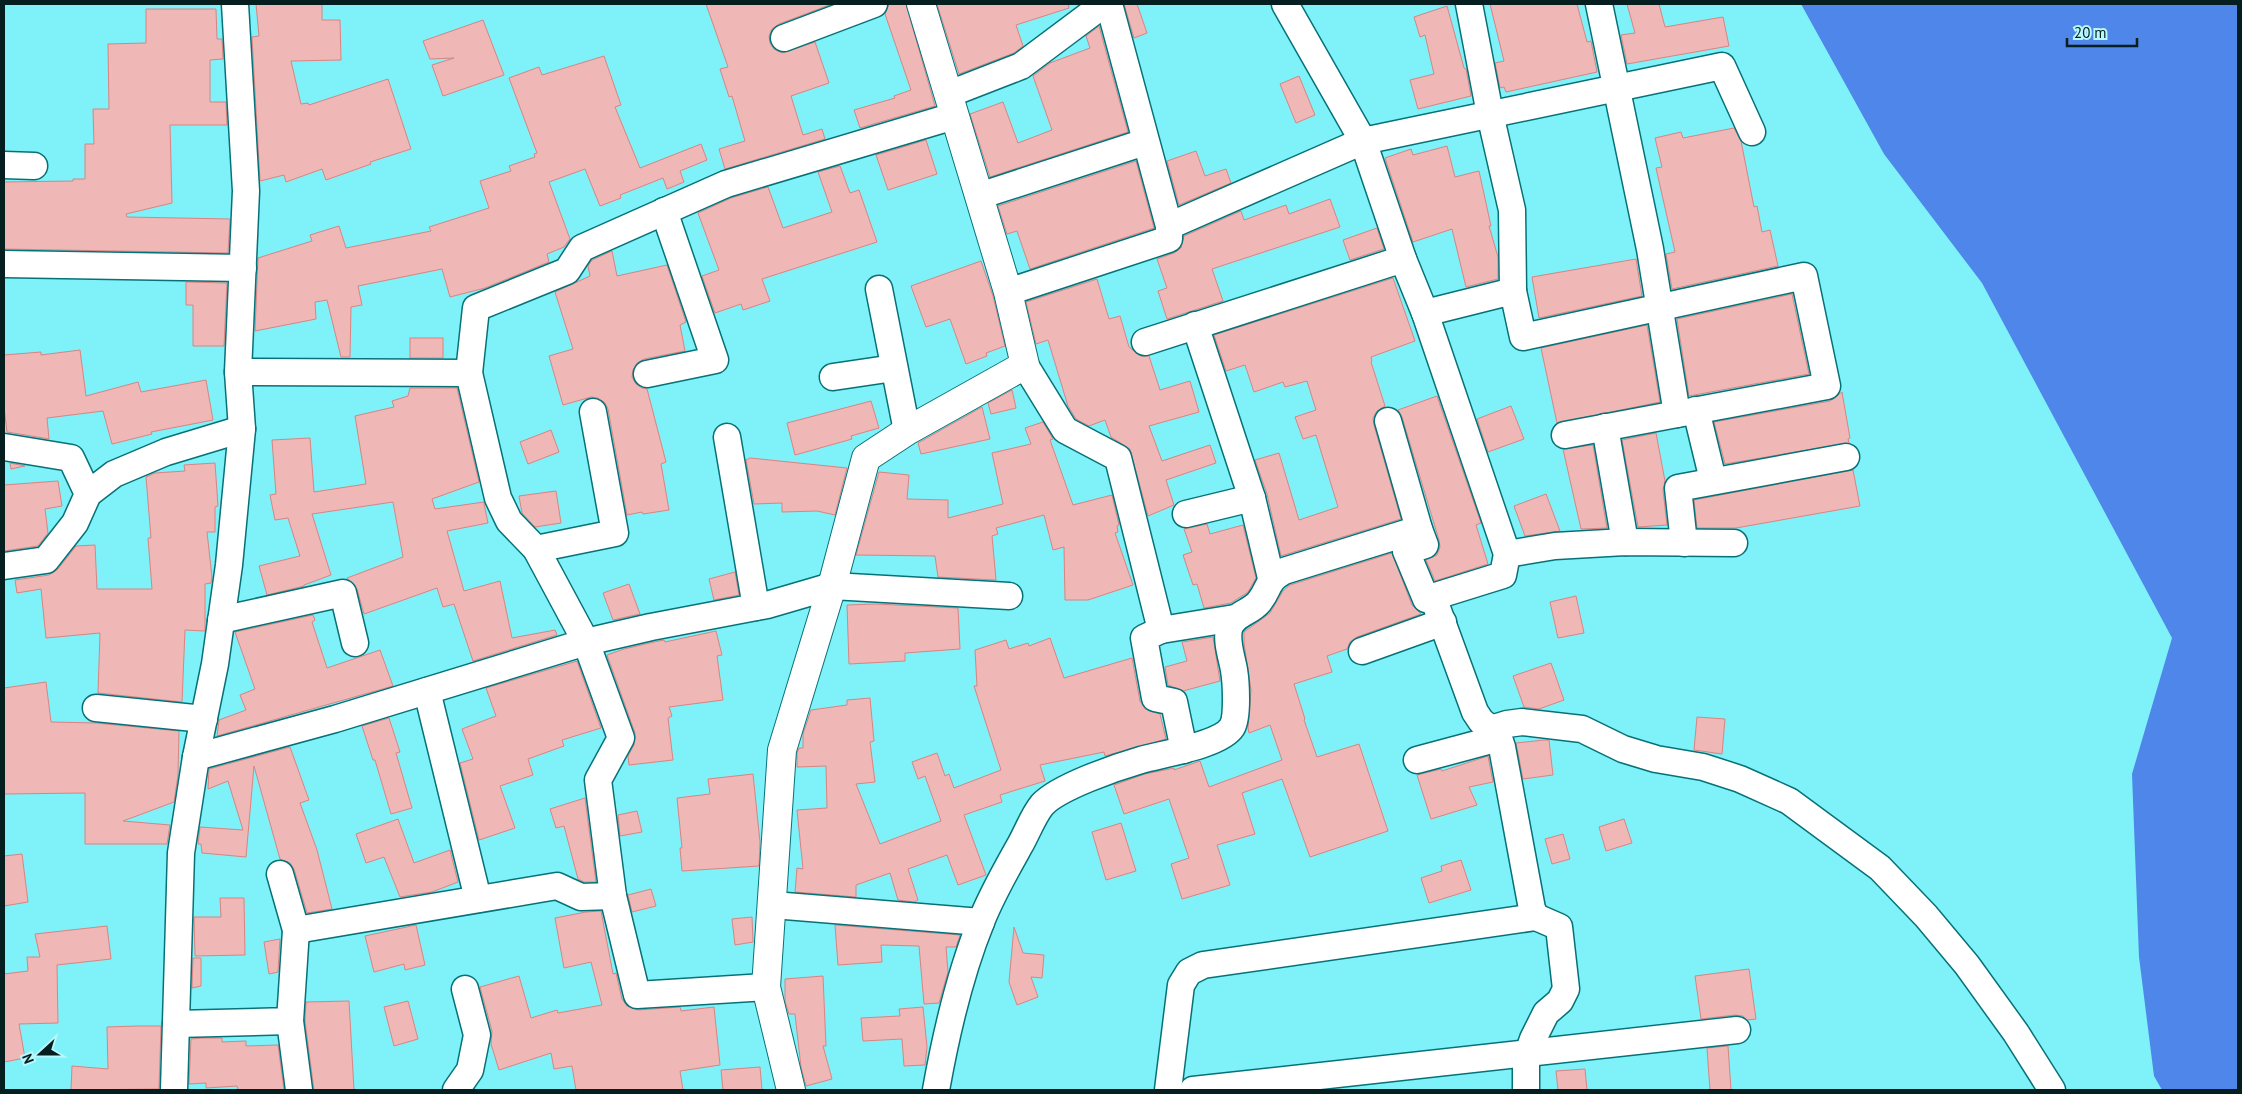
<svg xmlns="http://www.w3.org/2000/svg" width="2242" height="1094" font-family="'PT Sans',sans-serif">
<rect width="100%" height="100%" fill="#7ef1f9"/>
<polygon fill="#4e86ea" points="1801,4 2238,4 2238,1090 2162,1090 2154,1076 2139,957 2132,774 2172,638 1982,283 1884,154"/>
<g fill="#efb7b5" stroke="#d98482">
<polygon points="256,4 322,4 322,20 340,20 341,60 291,61 301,104 308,103 309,105 388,79 411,149 370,162 371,164 326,180 322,169 286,182 284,175 260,181 252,37 259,36"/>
<polygon points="706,4 832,4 779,24 772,29 769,36 770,43 774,49 782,53 815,42 829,83 791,96 803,135 822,129 825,139 725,169 719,149 745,141 732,96 729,97 720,69 728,67"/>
<polygon points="889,4 906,4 935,106 860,128 854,110 895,98 894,96 911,90 885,14"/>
<polygon points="937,4 1068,4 1069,8 1016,25 1023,46 1014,53 959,74"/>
<polygon points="1124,4 1137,4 1147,33 1134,38"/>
<polygon points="1490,4 1577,4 1587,42 1591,41 1597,72 1506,92 1504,87 1500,88 1495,63 1504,61"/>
<polygon points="1627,4 1659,4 1665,27 1723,17 1729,46 1627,64 1621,35 1635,33"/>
<polygon points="1447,6 1464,68 1466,69 1471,96 1418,109 1410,80 1434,74 1425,35 1420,37 1414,17"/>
<polygon points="146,9 216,9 217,39 222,39 223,59 210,60 210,102 226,102 227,125 170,125 172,203 126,214 127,217 230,219 228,253 4,249 4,182 73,181 73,179 85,179 85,144 94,144 93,109 109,109 108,44 146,43"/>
<polygon points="483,20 504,75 443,96 432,65 454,58 430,59 423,41"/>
<polygon points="1099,26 1128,132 990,177 970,114 1003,102 1018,143 1052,130 1033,76 1050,63 1090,48 1086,36"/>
<polygon points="604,56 621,105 615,107 640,168 701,144 707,160 680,171 684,182 667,189 663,178 620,195 621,198 600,206 585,169 549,182 570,239 564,247 547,254 549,262 485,288 450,297 442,269 358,286 362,305 351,307 350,357 341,357 327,300 315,302 316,319 255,331 258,258 312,241 310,235 339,226 346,248 431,231 429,227 489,208 480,181 511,171 509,166 535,157 534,154 537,153 509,78 539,67 542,75"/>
<polygon points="1299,76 1315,115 1296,123 1280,84"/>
<polygon points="1734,128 1741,141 1754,207 1757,206 1762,232 1770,230 1778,266 1672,289 1666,254 1675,252 1656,168 1662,167 1655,138 1681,132 1683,138"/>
<polygon points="926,140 937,174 888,190 876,155"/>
<polygon points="1447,146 1455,177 1479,171 1491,226 1489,226 1498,257 1498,279 1466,287 1452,229 1413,242 1385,158 1411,149 1413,155"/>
<polygon points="1196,151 1205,176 1226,169 1231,183 1179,205 1167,161"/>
<polygon points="1136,161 1154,228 1030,269 1017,231 1007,234 998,206"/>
<polygon points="840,166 850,193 859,190 877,242 762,279 770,301 743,310 741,304 715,313 702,276 719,270 698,213 731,198 768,187 783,228 832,212 818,172"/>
<polygon points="1330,199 1340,227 1212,269 1223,301 1167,319 1158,291 1167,288 1157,259 1174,253 1181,248 1184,236 1241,211 1244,220 1286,205 1289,214"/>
<polygon points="1377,228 1384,249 1350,260 1343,240"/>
<polygon points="612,251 617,276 667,265 686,322 680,325 685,351 644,359 637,363 633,370 632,377 636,384 642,388 647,389 666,462 661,464 669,510 643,514 642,512 627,515 608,409 605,403 598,398 591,397 563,405 549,356 573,349 555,292 590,276 588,266 592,260"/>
<polygon points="1636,259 1642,296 1539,318 1532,277"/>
<polygon points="981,261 993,296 1005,346 986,353 987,356 966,364 950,319 926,327 911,286"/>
<polygon points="1393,278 1415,341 1371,357 1372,361 1371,362 1385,406 1377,411 1373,418 1374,425 1401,519 1281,556 1267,494 1255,460 1279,453 1299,520 1338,507 1316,435 1303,439 1295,417 1316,410 1307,381 1285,387 1283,382 1254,392 1245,365 1226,371 1214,335"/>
<polygon points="1097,279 1109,319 1120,316 1129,347 1141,356 1149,356 1160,390 1190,381 1199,412 1149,426 1162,461 1210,445 1216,463 1166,480 1174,505 1148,516 1130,449 1111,437 1105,420 1089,426 1076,419 1068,406 1048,340 1036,344 1026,302"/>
<polygon points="186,282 227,283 224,346 193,346 193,305 186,305"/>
<polygon points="1792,294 1809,374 1689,396 1677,319"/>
<polygon points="1647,325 1660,402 1557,423 1541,348"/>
<rect x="410" y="338" width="33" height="20"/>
<polygon points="80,350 86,396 138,382 141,392 206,380 213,420 151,432 152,434 112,444 103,411 47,418 49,439 7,432 4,407 4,355 41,352 41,355"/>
<polygon points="410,388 457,388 479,482 432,499 435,509 484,502 484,504 488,523 447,531 464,591 500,581 512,638 555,630 557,635 473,661 454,604 443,607 437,588 364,614 357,589 347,578 403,557 393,502 312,514 331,575 304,585 304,586 267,595 259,566 300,556 288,518 275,520 270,495 276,494 272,440 310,438 314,492 366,484 355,416 394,407 392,401 408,396"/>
<polygon points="1012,390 1016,408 991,414 988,403"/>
<polygon points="1842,392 1850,438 1848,439 1849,443 1725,464 1714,422 1830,401"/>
<polygon points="1437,396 1481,523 1476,525 1488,564 1435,581 1426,560 1437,555 1440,547 1439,540 1402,417 1398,410"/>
<polygon points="871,401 879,428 851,436 852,439 795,455 787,423"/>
<polygon points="1511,406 1524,439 1488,452 1477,419"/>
<polygon points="982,407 990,439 921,454 918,443"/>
<polygon points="1043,422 1053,439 1050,440 1073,505 1112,495 1119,525 1117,526 1118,532 1115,533 1133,585 1088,600 1065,600 1064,547 1053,550 1044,515 996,528 998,534 992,536 996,580 938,577 935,556 856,555 879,472 909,475 907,499 948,500 948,518 1003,504 992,453 1031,444 1025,428"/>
<polygon points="551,430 559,452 528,464 520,442"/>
<polygon points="1656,433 1665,481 1663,490 1667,525 1638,527 1622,440"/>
<polygon points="1593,445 1607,528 1581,529 1563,449"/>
<polygon points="750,458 847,468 835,515 817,511 782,512 782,503 754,504 746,460"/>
<polygon points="10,463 25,466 11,469"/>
<polygon points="215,463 218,506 215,507 215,532 207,532 212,577 211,583 205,584 205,631 185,630 182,702 98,693 100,633 46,638 41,589 17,593 15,580 49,575 58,569 76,546 95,545 97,589 152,589 148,538 151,538 146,477 155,473 185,471 184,465"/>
<polygon points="1853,470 1860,506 1736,528 1697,528 1694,500"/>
<polygon points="58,481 62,506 45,509 48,533 38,546 4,551 4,485"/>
<polygon points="556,491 561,523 535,527 522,513 519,496"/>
<polygon points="1546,494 1560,531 1525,536 1514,506"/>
<polygon points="1207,524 1210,534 1243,525 1256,578 1248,592 1231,603 1204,608 1197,584 1193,585 1183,555 1192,552 1184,529"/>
<polygon points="1392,553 1412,605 1421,614 1357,637 1350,642 1347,649 1327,656 1332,672 1294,684 1305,719 1304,720 1317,757 1359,744 1388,831 1310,857 1282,779 1242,793 1255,834 1217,845 1230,885 1182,899 1171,864 1189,858 1169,799 1124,814 1114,785 1145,774 1174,768 1174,770 1200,761 1209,787 1282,760 1270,725 1249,733 1248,728 1251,690 1244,643 1244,632 1270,613 1283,591 1290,585"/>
<polygon points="735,572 739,595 714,600 709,579"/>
<polygon points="629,584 640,614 613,620 603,593"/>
<polygon points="1576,596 1584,633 1558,638 1550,602"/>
<polygon points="876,604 958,608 960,649 905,653 905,661 849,664 847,605"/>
<polygon points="313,615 315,620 312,622 327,668 380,650 393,686 217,736 219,720 246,710 240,695 255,689 235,632"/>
<polygon points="716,631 722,655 717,656 723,700 669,707 672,716 668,718 673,760 629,765 628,756 634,745 635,733 607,655 624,649 654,642 664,640 665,642"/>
<polygon points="1213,637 1220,681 1183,691 1168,685 1165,667 1187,661 1182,642"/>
<polygon points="1050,638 1064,678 1132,658 1140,701 1145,709 1160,714 1166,739 1105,756 1104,752 1040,765 1045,781 1000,795 1002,802 964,815 986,875 958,885 947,855 908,869 918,900 914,902 898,900 890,873 856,885 856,897 795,892 797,868 803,869 797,810 827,808 826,766 797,767 797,753 799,748 803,748 803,734 811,710 847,705 847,700 870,698 874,741 870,742 875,782 856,784 880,844 941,821 925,776 918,779 912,762 937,753 945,776 949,774 954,788 1001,770 974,686 977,686 975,650 1006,640 1009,649 1028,643 1029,646"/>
<polygon points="577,661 601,728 562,740 564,746 528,759 533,775 500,786 515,828 479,840 460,763 473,759 462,729 496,716 486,688"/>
<polygon points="1551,663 1564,700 1539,709 1524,707 1513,676"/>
<polygon points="46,682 51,722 96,723 179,731 178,775 174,802 123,821 170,825 167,844 85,844 85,793 4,794 4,688"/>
<polygon points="1697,717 1725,719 1722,754 1694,750"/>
<polygon points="389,718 400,752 396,753 412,808 391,814 375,760 373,760 362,726"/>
<polygon points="1544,740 1549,740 1553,775 1523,779 1516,743"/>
<polygon points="290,747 309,800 300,803 317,850 332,909 307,913 294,869 290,863 280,859 254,766 246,857 202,853 201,844 198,844 200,827 243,830 228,781 208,789 209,769"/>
<polygon points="1488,756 1493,782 1469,787 1477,805 1431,819 1417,775 1441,769 1442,771"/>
<polygon points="753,774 760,842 759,866 682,871 680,848 682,848 677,798 710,794 708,779"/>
<polygon points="585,798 596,882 584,882 578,879 564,826 556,828 550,809"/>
<polygon points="637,811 642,832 620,836 618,815"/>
<polygon points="398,819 414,863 450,850 458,882 432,892 400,897 384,857 366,863 356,834"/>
<polygon points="1624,819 1632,843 1606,851 1599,827"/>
<polygon points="1121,823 1136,871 1106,880 1092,832"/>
<polygon points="1563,834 1570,859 1552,864 1545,839"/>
<polygon points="22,854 28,902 4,906 4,856"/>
<polygon points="1461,860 1471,890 1429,903 1421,878 1442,871 1441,866"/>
<polygon points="651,889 656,906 632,912 628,895"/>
<polygon points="220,898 244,898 245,955 195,956 194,917 221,917"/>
<polygon points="601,911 613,974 616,973 622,999 627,1006 638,1010 680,1007 681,1011 714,1007 720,1065 680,1071 683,1090 576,1090 572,1066 554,1069 551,1053 499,1070 491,1044 492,1031 480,987 519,976 531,1018 557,1010 558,1013 602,1005 591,962 564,968 555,918 586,912"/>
<polygon points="752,917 753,942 735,945 732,919"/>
<polygon points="416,925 425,965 405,970 404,964 374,972 365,936"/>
<polygon points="835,925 960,935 956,947 946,947 948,972 939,1003 924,1004 919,946 881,945 882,962 838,965"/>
<polygon points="107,926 111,959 57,965 58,1023 19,1024 25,1058 4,1062 4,974 28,971 27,957 40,957 35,934"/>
<polygon points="1014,927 1023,953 1044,955 1042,978 1031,977 1038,997 1017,1005 1009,982"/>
<polygon points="280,939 278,972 269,974 264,942"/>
<polygon points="193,958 201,958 201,986 192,988"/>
<polygon points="1749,969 1756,1019 1747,1020 1743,1016 1735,1015 1701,1019 1695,976"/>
<polygon points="823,976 826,1046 823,1046 832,1079 806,1086 801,1067 795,1014 789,1014 785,1001 785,979"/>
<polygon points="349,1001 354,1090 314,1090 305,1021 306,1002"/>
<polygon points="408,1001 418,1039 394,1046 384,1007"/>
<polygon points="923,1007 927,1047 925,1065 904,1066 902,1039 863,1041 861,1018 900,1016 899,1009"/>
<polygon points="138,1026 161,1026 159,1089 71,1090 72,1066 108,1069 107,1027"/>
<polygon points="203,1038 222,1038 222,1042 246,1041 246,1046 278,1045 284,1090 238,1090 237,1086 206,1088 206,1083 189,1084 191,1039"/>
<polygon points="1728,1046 1731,1090 1710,1090 1707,1048"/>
<polygon points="760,1067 762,1090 723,1090 721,1070"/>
<polygon points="1585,1069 1587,1090 1558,1090 1556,1071"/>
</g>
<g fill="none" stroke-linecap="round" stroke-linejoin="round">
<defs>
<g id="street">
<polyline points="1285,4 1363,141 1403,259 1425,313 1507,554 1503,575 1426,599 1406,551 1425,545 1419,529 1388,421"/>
<polyline points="1469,4 1490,114 1512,210 1513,291 1523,337 1804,276 1827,386 1565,435"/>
<polyline points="1599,4 1650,249 1677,414"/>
<polyline points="784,38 874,4"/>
<polyline points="949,94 1021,66 1104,4"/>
<polyline points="4,165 34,166"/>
<polyline points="979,196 1145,142"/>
<polyline points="1169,226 1363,141 1722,66 1752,132"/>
<polyline points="4,264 243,268"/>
<polyline points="879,289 907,431"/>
<polyline points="1008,292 1169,239 1169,226 1109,4"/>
<polyline points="1425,313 1513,291"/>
<polyline points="1195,325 1252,498 1271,578"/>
<polyline points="1145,342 1403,259"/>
<polyline points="1025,365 1065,430 1118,458 1161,630 1144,638 1155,698 1174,702 1184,750"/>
<polyline points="238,372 469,373 476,308 567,271 582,248 726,184 954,116"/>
<polyline points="469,373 498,498 509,521 536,549 586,642 621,738 598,780 613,896 637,995 766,987"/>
<polyline points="647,374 715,360 664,211"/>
<polyline points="833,377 894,368"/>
<polyline points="1696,410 1713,480"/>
<polyline points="1605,427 1625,542"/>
<polyline points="727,437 756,607"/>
<polyline points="4,447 71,458 88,494"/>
<polyline points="1186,514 1252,498"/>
<polyline points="1684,543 1678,488 1846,457"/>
<polyline points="536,549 615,533 593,412"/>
<polyline points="1507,554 1555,546 1625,542 1734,543"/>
<polyline points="4,566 46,560 75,523 88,494 114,474 166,452 242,429"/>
<polyline points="1433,597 1475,712 1481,721 1491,729"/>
<polyline points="221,620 343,593 355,643"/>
<polyline points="1161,630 1235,618"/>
<polyline points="1362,651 1443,622"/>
<polyline points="427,691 478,899"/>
<polyline points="96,708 204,719"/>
<polyline points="196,757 335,719 586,642 651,627 767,605 832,586 1009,596"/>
<polyline points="1417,760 1499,738"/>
<polyline points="773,905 981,922"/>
<polyline points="296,930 557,886 581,897 613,896"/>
<polyline points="290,1021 299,1090"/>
<polyline points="176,1024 290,1021 296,930 280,874"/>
<polyline points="174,1090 181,853 196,757 215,664 229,565 242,429 238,372 246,191 235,4"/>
<polyline points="456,1090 470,1070 477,1035 465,989"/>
<path d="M936,1090C946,1034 959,976 981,922C991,896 1006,870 1020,845C1027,833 1033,816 1042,805C1058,787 1117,767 1141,760C1162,754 1221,745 1232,727C1238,717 1236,682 1234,670C1232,658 1226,642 1229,629C1233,614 1250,613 1259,602C1271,587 1265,582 1284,571L1419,529"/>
<polyline points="1168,1090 1181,985 1189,972 1203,965 1536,917"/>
<polyline points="1193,1090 1737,1030"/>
<polyline points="1526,1090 1526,1059 1533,1039 1546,1013 1560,1001 1566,989 1559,927 1536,917 1532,909 1502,747 1499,738 1491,729 1507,724 1522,722 1582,729 1623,749 1656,759 1703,767 1740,779 1789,801 1880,868 1926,916 1967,965 2016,1033 2052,1090"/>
</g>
<polyline id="secondary" points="791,1090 766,987 782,750 832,586 866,458 907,431 1025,365 1008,292 921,4"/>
</defs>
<use href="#street" stroke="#067278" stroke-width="29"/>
<use href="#secondary" stroke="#067278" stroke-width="30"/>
<use href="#street" stroke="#fff" stroke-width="26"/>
<use href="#secondary" stroke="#fff" stroke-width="28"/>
</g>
<rect width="2242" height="1094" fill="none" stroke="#051e20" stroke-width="10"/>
<g transform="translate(40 1054) rotate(249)" stroke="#b8f7fb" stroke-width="4" paint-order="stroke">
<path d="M0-4L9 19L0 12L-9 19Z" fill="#051e20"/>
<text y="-8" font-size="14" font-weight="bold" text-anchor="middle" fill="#051e20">N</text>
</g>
<path d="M2067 38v8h70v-8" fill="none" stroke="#051e20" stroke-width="2.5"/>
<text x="2074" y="38" font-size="15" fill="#051e20" stroke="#b8f7fb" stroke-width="4" paint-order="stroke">20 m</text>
</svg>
